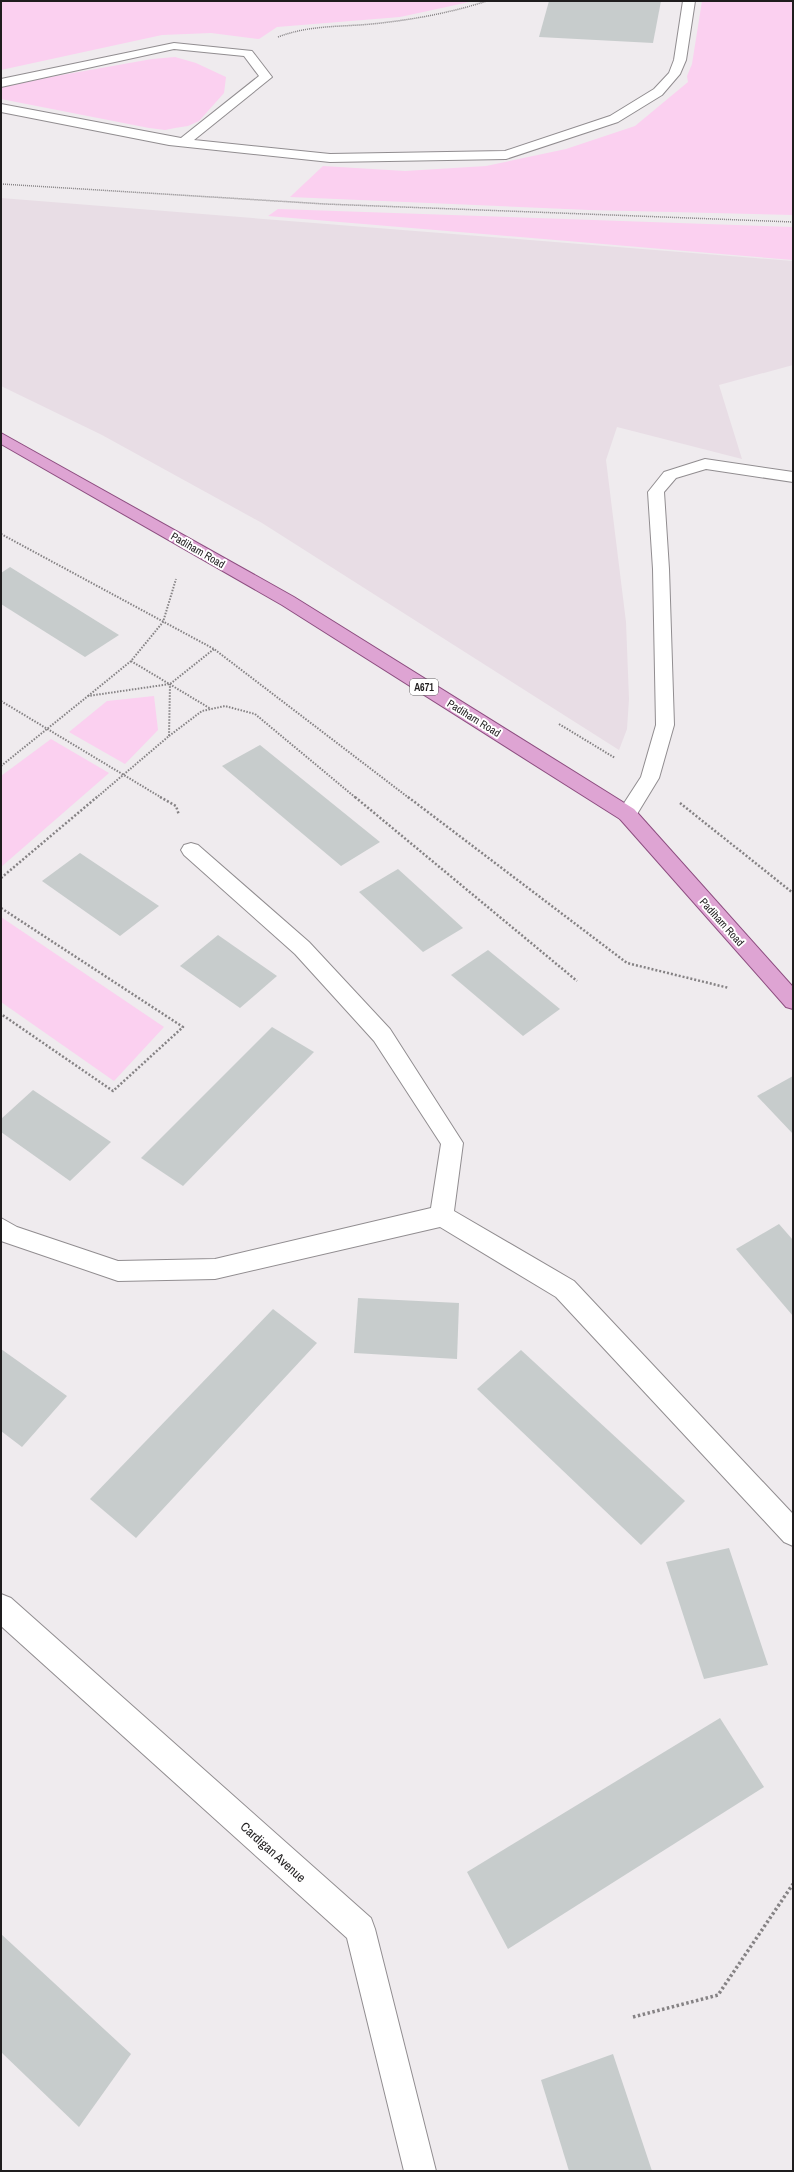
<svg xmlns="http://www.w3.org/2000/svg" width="794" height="2172" font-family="'Archivo Narrow',sans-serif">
<rect width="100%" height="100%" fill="#efebee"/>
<polygon fill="#e8dde5" points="1,198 793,261 793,365 719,385 742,459 617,427 606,460 626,622 629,699 627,729 619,750 262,523 102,435 1,386"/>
<g fill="#fbd0f0">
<polygon points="1,1 474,1 400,17 277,27 259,39 211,33 162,35 1,70"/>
<polygon points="702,1 793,1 793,215 589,210 290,197 323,166 405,171 486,166 566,149 635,126 688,82 687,76 692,64"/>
<polygon points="175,57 196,63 226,77 224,93 199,121 188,126 175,128 165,130 149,128 1,99 1,87 11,84 152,59"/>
<polygon points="278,209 793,227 793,260 268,216"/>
<polygon points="154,696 158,730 125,764 69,732 107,701"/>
<polygon points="51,739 109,773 1,867 1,776"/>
<polygon points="1,917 164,1027 114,1081 1,1002"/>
</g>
<g fill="#c7cccc">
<polygon points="549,1 661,1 653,43 539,37"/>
<polygon points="10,567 119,635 85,657 1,604 1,573"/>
<polygon points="260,745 380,842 341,866 222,766"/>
<polygon points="80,853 159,906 120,936 42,881"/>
<polygon points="398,869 463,928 423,952 359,892"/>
<polygon points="218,935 277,976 240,1008 180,966"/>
<polygon points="488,950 560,1009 523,1036 451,975"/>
<polygon points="272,1027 314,1052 183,1186 141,1158"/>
<polygon points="793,1076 793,1134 757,1096"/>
<polygon points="33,1090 111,1142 70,1181 1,1132 1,1119"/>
<polygon points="779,1224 793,1240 793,1316 736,1249"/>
<polygon points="358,1298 459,1303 457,1359 354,1353"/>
<polygon points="273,1309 317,1343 136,1538 90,1499"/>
<polygon points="1,1349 67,1396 22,1447 1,1431"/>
<polygon points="521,1350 685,1501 641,1545 477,1389"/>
<polygon points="729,1548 768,1665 704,1679 666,1562"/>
<polygon points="720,1718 764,1787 508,1949 467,1872"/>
<polygon points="1,1934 131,2054 79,2127 1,2052"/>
<polygon points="613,2054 652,2171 569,2171 541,2080"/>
</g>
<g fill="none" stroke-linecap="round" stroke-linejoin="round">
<defs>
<g id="service">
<polygon points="683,1 695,1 686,60 680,74 662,95 618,122 506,159 330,162 169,145 1,112 1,104 181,138 259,76 244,56 174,49 1,87 1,79 174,43 252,51 272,77 194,140 330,154 505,151 610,116 654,89 669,73 674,60"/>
<polygon points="705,459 793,472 793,482 706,469 676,478 664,492 669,569 674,725 659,778 634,819 627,821 620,819 617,814 641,777 656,725 653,569 648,492 664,472"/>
</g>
<g id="minor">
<polygon points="191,843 198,845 309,942 390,1029 463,1143 454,1211 574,1281 793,1514 793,1546 784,1542 556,1297 440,1227 215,1279 118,1281 1,1241 1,1218 17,1227 118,1261 215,1259 431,1208 441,1144 374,1041 295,954 184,855 181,850 184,845"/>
<polygon points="1,1594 11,1598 371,1918 375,1929 436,2171 404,2171 347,1938 1,1626"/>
</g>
<polygon id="primary" points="1,433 294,597 634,809 793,987 793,1009 786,1007 620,819 282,605 1,444"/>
</defs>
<use href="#service" stroke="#918d90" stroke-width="2"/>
<use href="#minor" stroke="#918d90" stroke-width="2"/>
<use href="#primary" stroke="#8d4e80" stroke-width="2"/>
<g stroke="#858284" stroke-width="1.5" stroke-dasharray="1 1" stroke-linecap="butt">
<path d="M278,37C309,25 340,27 372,24C411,20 450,13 487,1"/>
<polyline points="1,184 325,204 793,222"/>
</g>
<g stroke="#858284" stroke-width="2" stroke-dasharray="1.5 1.5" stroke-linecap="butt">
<polyline points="1,534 214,649 409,798"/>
<polyline points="131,661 211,709"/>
<polyline points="88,696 131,661 163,622 176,579"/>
<polyline points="1,701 162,798"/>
<polyline points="559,724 615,758"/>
<polyline points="169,736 202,711 225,706 255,714 356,798"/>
<polyline points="1,766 88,696 170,684 214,649"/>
<polyline points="96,798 169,736 170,684"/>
</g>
<g stroke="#858284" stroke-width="2.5" stroke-dasharray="2 2" stroke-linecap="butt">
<polyline points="160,797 176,806 179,815"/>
<polyline points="355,797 577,981"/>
<polyline points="408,797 627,963 729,988"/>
<polyline points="680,803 793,893"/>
<polyline points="1,878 97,797"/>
<polyline points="1,908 183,1027 113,1091 1,1014"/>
</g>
<polyline stroke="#858284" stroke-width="3.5" stroke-dasharray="2.5 2.5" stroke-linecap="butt" points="633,2017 718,1995 793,1884"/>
<use href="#service" fill="#fff" fill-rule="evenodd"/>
<use href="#minor" fill="#fff" fill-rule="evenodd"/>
<use href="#primary" fill="#dea4d3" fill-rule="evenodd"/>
</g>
<g text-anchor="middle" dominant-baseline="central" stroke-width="4" stroke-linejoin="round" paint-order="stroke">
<rect fill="#fff" stroke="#626162" stroke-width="1" x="410" y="679" width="28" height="16" rx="3"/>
<g font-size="10" font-weight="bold" fill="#1f1d1e">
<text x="424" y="687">A671</text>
</g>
<g font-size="11" fill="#1f1d1e" stroke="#fff">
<text transform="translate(198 550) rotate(30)">Padiham Road</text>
<text transform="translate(474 718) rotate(32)">Padiham Road</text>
<text transform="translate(722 922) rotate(48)">Padiham Road</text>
</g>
<g font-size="13" fill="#1f1d1e" stroke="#fff">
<text transform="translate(273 1852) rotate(42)">Cardigan Avenue</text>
</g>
</g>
<rect width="794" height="2172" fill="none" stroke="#1f1d1e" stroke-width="4"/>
</svg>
